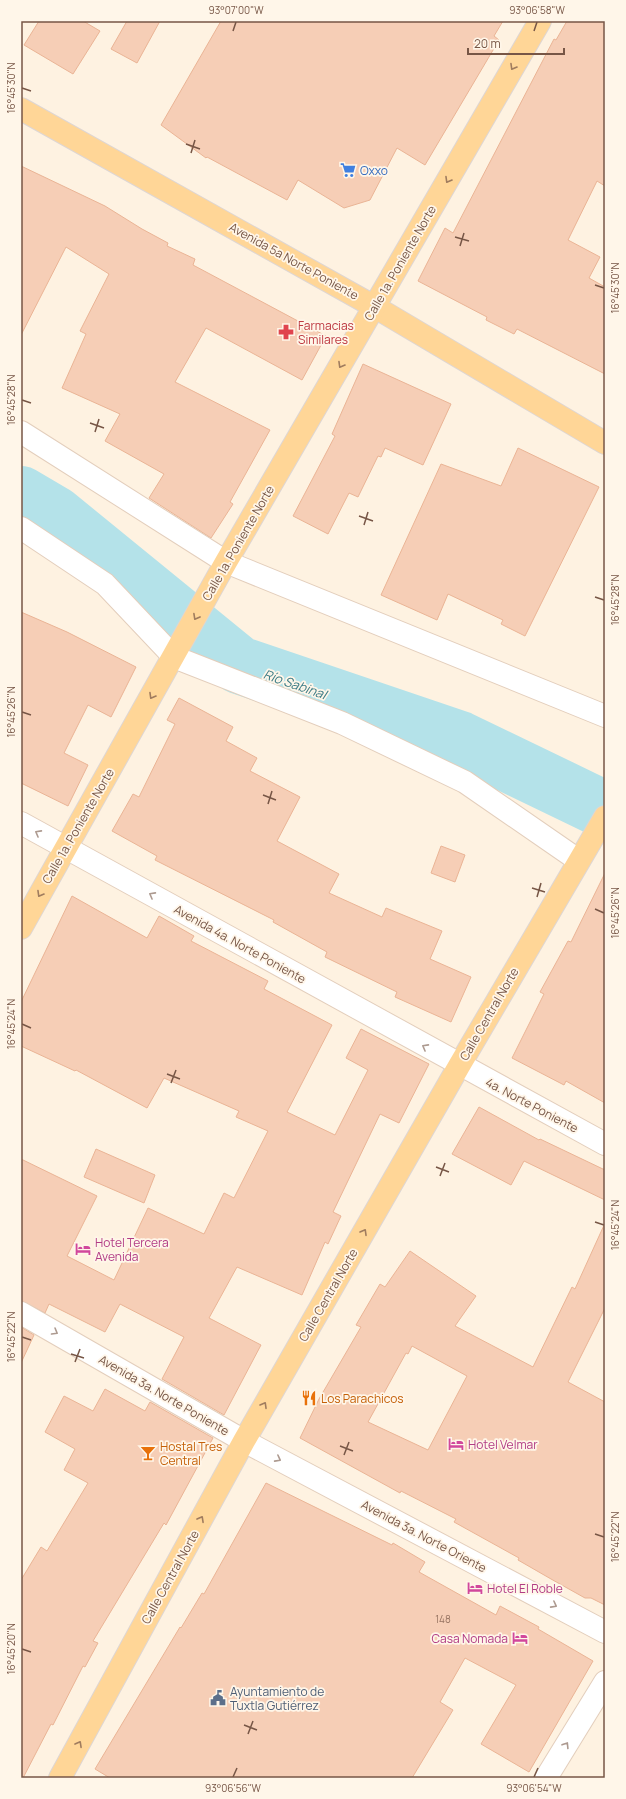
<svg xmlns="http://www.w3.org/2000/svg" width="626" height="1799" font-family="Manrope,sans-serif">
<rect width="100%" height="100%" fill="#fef2e1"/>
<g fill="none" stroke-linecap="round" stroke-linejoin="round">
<polyline stroke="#b4e2e9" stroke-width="58" points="21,495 55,515 239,665 460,740 605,810"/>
</g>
<g fill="#f6ceb6" stroke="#eab495" fill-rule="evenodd">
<polygon points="39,21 83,21 100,31 73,74 24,45"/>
<polygon points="127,21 160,21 137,63 111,49"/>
<polygon points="221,21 503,21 494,36 499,40 425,165 397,148 370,200 344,208 298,180 287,200 207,157 206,158 161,125"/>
<polygon points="567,21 605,21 605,186 597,181 568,240 600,257 589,278 605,287 605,374 517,329 514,334 486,320 487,317 418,281 445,228 453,233 554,39 556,40"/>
<polygon points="21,166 105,206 142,229 168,243 167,246 195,259 193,265 326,336 302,380 206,328 175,382 270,430 230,502 233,504 211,538 149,498 164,474 105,441 120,414 62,388 86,334 80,331 109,274 66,247 21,335"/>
<polygon points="363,364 451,404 423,465 385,448 381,457 378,456 358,497 349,493 328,534 293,516 335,436 332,434"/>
<polygon points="518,448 599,487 525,636 501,624 503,620 448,594 437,620 381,595 441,464 501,486"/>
<polygon points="21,612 67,632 136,667 111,717 88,705 64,753 88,765 68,806 21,783"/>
<polygon points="179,698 233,727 226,741 257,758 250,771 300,797 277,841 339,874 329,893 382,917 386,908 442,931 430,959 471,977 451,1022 395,997 397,992 325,957 327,952 273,922 274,920 155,860 157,856 112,831 133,794 139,797 175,724 167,720"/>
<polygon points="441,846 465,855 455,882 431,873"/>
<polygon points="605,873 605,1103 566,1081 564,1085 512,1058 544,994 540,992 568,941 571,942"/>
<polygon points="72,896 147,938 159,916 194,936 191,941 268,981 264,989 332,1025 287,1112 335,1135 368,1070 346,1058 361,1029 429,1064 399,1123 380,1114 333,1212 341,1216 328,1244 325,1242 302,1295 237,1267 209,1318 261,1345 224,1415 162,1379 184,1337 120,1304 105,1332 49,1304 45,1313 21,1301 21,1159 97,1196 67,1256 114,1280 148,1208 204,1234 224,1193 234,1198 268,1131 236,1117 239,1111 164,1078 147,1108 76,1070 75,1071 21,1046 21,1002"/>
<polygon points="479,1107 539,1140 540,1139 605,1170 605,1200 524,1161 511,1185 452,1154"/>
<polygon points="96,1149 155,1175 144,1203 84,1177"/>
<path d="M605,1223V1308L568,1382L605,1402V1605L591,1598H585L551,1579L518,1560L519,1558L454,1522L456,1519L401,1491L400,1493L300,1438L319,1399L361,1327L356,1325L380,1284L385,1287L410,1251L476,1296L455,1326L533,1367L572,1287L575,1289ZM412,1346L467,1376L428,1450L368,1422L406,1353L408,1354Z"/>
<polygon points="21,1327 34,1335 21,1363"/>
<polygon points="105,1389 145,1411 150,1402 213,1438 166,1525 164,1523 93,1641 98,1643 85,1667 83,1666 53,1725 51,1724 23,1778 21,1778 21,1580 41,1547 47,1551 88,1483 64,1470 75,1449 45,1432 64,1396 93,1411"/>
<polygon points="266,1483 392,1545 393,1543 425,1562 419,1572 496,1615 500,1606 539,1627 538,1629 593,1661 529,1772 481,1744 516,1685 465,1658 440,1702 453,1710 412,1778 110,1778 95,1769 180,1627 181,1628 202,1593 204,1594"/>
</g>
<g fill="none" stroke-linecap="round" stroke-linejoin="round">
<defs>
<g id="minor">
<polyline points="21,432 226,562 605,716"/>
<polyline points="21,528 105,584 174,657 342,723 465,782 578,860"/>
<polyline points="21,823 605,1144"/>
<polyline points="21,1313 244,1441 605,1632"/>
<polyline points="546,1778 605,1682"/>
</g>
<g id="major">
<polyline points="21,109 375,307 605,443"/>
<polyline points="21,928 226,562 540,21"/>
<polyline points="60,1778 244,1441 459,1066 605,817"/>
</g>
</defs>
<use href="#minor" stroke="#e3cebc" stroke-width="24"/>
<use href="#major" stroke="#ded6d3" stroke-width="24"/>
<use href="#minor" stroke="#fff" stroke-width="22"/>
<use href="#major" stroke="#ffd697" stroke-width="22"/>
</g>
<defs><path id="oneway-chevron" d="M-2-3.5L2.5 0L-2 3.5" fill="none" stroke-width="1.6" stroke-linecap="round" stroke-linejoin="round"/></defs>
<g stroke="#a07c5e">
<use href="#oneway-chevron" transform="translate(513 67) rotate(120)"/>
<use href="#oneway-chevron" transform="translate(448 180) rotate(120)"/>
<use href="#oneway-chevron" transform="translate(341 365) rotate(120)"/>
<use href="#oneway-chevron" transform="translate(196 617) rotate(119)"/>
<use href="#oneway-chevron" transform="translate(152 696) rotate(120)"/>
<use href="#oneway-chevron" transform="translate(40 894) rotate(120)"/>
<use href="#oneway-chevron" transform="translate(364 1232) rotate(-60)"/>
<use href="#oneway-chevron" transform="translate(264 1405) rotate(-60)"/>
<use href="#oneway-chevron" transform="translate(201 1519) rotate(-61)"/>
<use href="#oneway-chevron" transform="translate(79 1744) rotate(-61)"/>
</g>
<g stroke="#ad9a90">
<use href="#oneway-chevron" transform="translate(38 833) rotate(-151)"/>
<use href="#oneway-chevron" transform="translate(152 895) rotate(-151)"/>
<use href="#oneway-chevron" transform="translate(425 1047) rotate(-151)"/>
<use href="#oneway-chevron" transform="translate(55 1332) rotate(30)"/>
<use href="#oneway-chevron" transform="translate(278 1459) rotate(28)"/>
<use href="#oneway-chevron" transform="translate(554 1605) rotate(28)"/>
<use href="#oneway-chevron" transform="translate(566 1745) rotate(-58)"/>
</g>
<path fill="none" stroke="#775646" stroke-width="1.5" d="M233,31L236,22M534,31L537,22M22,88L31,91M186,144L200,149M191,153L195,140M455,237L469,241M460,246L464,233M595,285L604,288M22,400L31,403M90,423L104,428M95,432L99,419M359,516L373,521M364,525L368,512M595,597L604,600M22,712L31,715M263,795L276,800M268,804L272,791M532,888L545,892M537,897L541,883M595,909L604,913M22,1024L31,1028M167,1074L180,1079M171,1083L176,1070M436,1167L449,1172M440,1176L445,1163M595,1222L604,1225M22,1337L31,1340M71,1354L84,1358M75,1362L80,1349M340,1446L353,1451M344,1455L349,1442M595,1534L604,1537M22,1649L31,1652M244,1725L257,1730M248,1734L253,1721M233,1777L237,1768M534,1777L538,1768"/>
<defs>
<symbol id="supermarket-bare" viewBox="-9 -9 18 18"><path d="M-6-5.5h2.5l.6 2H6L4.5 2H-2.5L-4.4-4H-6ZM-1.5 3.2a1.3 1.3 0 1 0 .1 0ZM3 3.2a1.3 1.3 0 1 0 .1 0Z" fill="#3f7fe0" stroke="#fff6e9" stroke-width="2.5" paint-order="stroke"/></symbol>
<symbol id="pharmacy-bare" viewBox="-9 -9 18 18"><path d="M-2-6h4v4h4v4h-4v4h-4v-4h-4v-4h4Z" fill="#e0444e" stroke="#fff6e9" stroke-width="2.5" paint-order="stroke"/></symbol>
<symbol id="hotel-bare" viewBox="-9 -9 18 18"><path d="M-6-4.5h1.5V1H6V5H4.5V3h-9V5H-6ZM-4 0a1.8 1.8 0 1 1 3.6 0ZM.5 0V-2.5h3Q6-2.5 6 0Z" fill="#d1479c" stroke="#fff6e9" stroke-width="2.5" paint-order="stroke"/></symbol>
<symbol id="restaurant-bare" viewBox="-9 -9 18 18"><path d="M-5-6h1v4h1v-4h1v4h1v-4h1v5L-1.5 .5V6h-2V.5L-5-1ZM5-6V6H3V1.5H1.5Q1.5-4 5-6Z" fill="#e8710a" stroke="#fff6e9" stroke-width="2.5" paint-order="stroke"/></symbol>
<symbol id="bar-bare" viewBox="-9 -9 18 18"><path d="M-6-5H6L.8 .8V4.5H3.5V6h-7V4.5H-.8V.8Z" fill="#e8710a" stroke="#fff6e9" stroke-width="2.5" paint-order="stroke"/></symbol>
<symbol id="civic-bare" viewBox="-9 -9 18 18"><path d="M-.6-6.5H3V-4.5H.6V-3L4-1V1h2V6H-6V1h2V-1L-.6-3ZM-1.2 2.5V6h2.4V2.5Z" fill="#5c6f8a" stroke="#fff6e9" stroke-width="2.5" paint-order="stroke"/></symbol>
</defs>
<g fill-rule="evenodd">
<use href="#supermarket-bare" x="337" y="159" width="22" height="22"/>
<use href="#pharmacy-bare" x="275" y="321" width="22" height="22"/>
<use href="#hotel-bare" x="72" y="1238" width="22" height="22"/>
<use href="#restaurant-bare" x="298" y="1387" width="22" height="22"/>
<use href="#hotel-bare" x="445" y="1433" width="22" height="22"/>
<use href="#bar-bare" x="137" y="1442" width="22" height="22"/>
<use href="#hotel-bare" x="464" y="1577" width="22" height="22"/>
<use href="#hotel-bare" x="509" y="1627" width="22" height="22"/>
<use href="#civic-bare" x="207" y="1687" width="22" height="22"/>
</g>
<g text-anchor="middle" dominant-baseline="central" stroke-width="3.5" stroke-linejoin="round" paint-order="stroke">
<g font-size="10" fill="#977462">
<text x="443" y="1619">148</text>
</g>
<g font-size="12" fill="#366cbe" stroke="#fff6e9" text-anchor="start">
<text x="360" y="170">Oxxo</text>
</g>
<g font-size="12" fill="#775646" stroke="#fff6e9">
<text transform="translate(294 261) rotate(29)">Avenida 5a Norte Poniente</text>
<text transform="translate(400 263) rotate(-60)">Calle 1a. Poniente Norte</text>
<text transform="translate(238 543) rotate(-60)">Calle 1a. Poniente Norte</text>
<text transform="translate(78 826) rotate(-60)">Calle 1a. Poniente Norte</text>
<text transform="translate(240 944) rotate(29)">Avenida 4a. Norte Poniente</text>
<text transform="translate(489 1014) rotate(-60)">Calle Central Norte</text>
<text transform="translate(532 1105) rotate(28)">4a. Norte Poniente</text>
<text transform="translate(328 1295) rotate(-60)">Calle Central Norte</text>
<text transform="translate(164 1395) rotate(30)">Avenida 3a. Norte Poniente</text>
<text transform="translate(424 1536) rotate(28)">Avenida 3a. Norte Oriente</text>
<text transform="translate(170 1577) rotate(-61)">Calle Central Norte</text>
</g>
<g font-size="12" fill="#be3a42" stroke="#fff6e9" text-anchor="start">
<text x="298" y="325">Farmacias<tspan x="298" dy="14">Similares</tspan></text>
</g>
<g font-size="12" fill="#b23c85" stroke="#fff6e9" text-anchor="start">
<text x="95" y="1242">Hotel Tercera<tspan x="95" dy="14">Avenida</tspan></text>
<text x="468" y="1444">Hotel Velmar</text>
<text x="487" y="1588">Hotel El Roble</text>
<text x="508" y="1638" text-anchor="end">Casa Nomada</text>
</g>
<g font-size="12" fill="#c56008" stroke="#fff6e9" text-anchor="start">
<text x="321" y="1398">Los Parachicos</text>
<text x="160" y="1446">Hostal Tres<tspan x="160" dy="14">Central</tspan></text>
</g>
<g font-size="12" fill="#4e5e75" stroke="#fff6e9" text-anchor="start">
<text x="230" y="1691">Ayuntamiento de<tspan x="230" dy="14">Tuxtla Gutiérrez</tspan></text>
</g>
<g font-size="13" font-style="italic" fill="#3b7b85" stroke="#fff6e9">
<text transform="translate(295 684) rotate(19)">Río Sabinal</text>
</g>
</g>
<rect width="626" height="1799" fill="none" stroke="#fff6e9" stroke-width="44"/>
<path d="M468 48v6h96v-6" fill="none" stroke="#775646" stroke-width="2"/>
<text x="474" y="48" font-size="12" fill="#775646" stroke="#fff6e9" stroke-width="3" paint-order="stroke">20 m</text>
<rect x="22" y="22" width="582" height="1755" fill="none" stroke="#775646" stroke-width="1.5"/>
<g font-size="10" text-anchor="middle" fill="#775646">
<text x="236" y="14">93°07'00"W</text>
<text x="537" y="14">93°06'58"W</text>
<text transform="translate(11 88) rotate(-90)" y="4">16°45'30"N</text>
<text transform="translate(615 288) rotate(-90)" y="4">16°45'30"N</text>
<text transform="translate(11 400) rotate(-90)" y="4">16°45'28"N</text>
<text transform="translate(615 600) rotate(-90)" y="4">16°45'28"N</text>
<text transform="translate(11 712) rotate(-90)" y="4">16°45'26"N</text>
<text transform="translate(615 913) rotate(-90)" y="4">16°45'26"N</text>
<text transform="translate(11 1024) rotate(-90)" y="4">16°45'24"N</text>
<text transform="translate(615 1225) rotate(-90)" y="4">16°45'24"N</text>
<text transform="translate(11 1337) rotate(-90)" y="4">16°45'22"N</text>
<text transform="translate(615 1537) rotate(-90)" y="4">16°45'22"N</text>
<text transform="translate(11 1649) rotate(-90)" y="4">16°45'20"N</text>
<text x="233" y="1792">93°06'56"W</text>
<text x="534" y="1792">93°06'54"W</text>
</g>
</svg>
